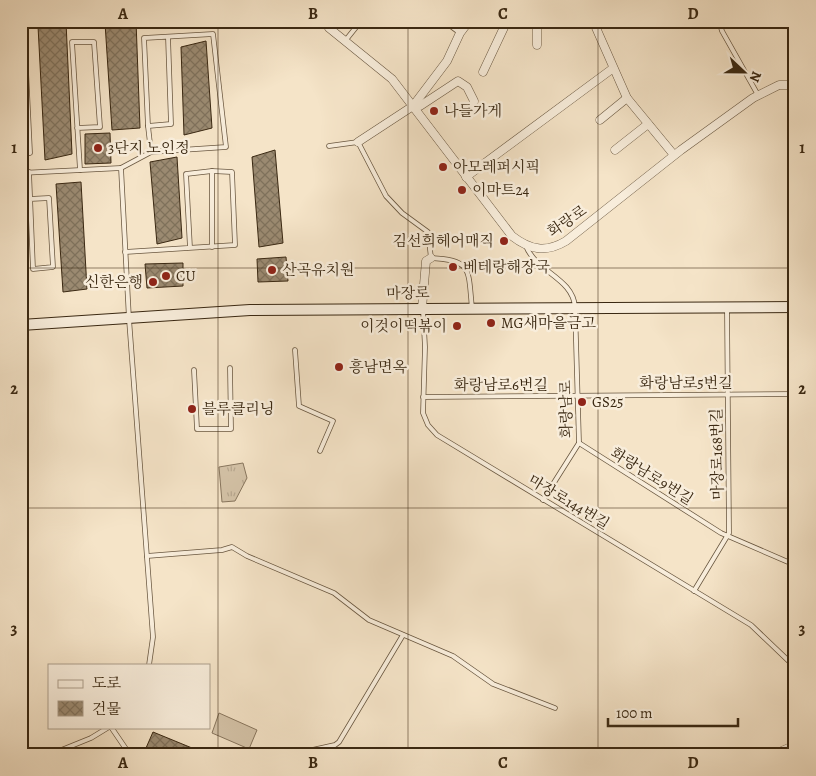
<svg xmlns="http://www.w3.org/2000/svg" width="816" height="776" font-family="Alegreya,'Noto Serif KR',serif">
<defs>
<pattern id="park-tufts" width="24" height="20" patternUnits="userSpaceOnUse" patternTransform="scale(1.25)"><rect width="24" height="20" fill="#d5c4a9"/><path d="M3 7l-1-3M5 7V3M7 7l1-3M15 17l-1-3M17 17v-4M19 17l1-3" fill="none" stroke="#b8a890"/></pattern>
<pattern id="building-cross-hatch" width="8" height="8" patternUnits="userSpaceOnUse" patternTransform="scale(1.25)"><rect width="8" height="8" fill="#9b8a71"/><path d="M0 0l8 8M0 8l8-8" fill="none" stroke="#7f715b"/></pattern>
</defs>
<rect width="100%" height="100%" fill="#f5e4c8"/>
<filter id="stains"><feTurbulence type="fractalNoise" baseFrequency=".004" numOctaves="4"/><feColorMatrix values="0 0 0 0 .2 0 0 0 0 .09 0 0 0 0 .02 0 0 0 .5 -.17"/></filter>
<radialGradient id="worn" r=".72"><stop offset=".6" stop-color="#630" stop-opacity="0"/><stop offset="1" stop-color="#630" stop-opacity=".3"/></radialGradient>
<polygon fill="url(#park-tufts)" stroke="#88765e" points="243,463 247,478 235,501 222,502 219,467"/>
<polygon fill="#d5c4a9" stroke="#88765e" points="219,713 257,730 249,749 212,733"/>
<g fill="url(#building-cross-hatch)" stroke="#3a2812">
<polygon points="124,21 136,21 140,128 112,130 105,23"/>
<polygon points="66,22 72,154 45,160 38,26"/>
<polygon points="206,41 212,128 184,135 181,47"/>
<polygon points="110,133 111,163 85,164 85,134"/>
<polygon points="275,150 283,243 259,247 252,157"/>
<polygon points="177,157 182,238 157,244 150,162"/>
<polygon points="81,182 87,289 63,292 56,184"/>
<polygon points="286,257 288,281 258,282 257,259"/>
<polygon points="183,263 183,286 147,288 145,264"/>
<polygon points="21,485 27,485 28,509 21,511"/>
<polygon points="153,732 192,748 189,755 161,755 146,748"/>
</g>
<g fill="none" stroke-linecap="round" stroke-linejoin="round">
<defs>
<g id="lane">
<polyline points="444,21 460,33"/>
<polyline points="719,21 722,31 758,95"/>
<polyline points="345,41 361,21"/>
<polyline points="21,49 25,49 30,153 21,154"/>
<polyline points="148,126 151,152"/>
<polyline points="77,128 100,127 94,42 72,42 80,170"/>
<path d="M329,146L358,142L386,196L402,213L428,232L431,258C473,260 468,270 472,308"/>
<polyline points="121,168 151,152 226,147 213,34 144,38 148,126 171,124 168,37"/>
<polyline points="212,171 212,247"/>
<polyline points="29,172 33,269 53,267 49,198 30,199"/>
<polyline points="21,173 121,168 129,319 153,637 149,665"/>
<path d="M526,246C536,272 573,278 575,307L579,443L543,500"/>
<polyline points="125,252 235,245 232,172 212,171 186,174 190,248"/>
<polyline points="423,310 425,347 423,413 428,425 437,435 751,625 795,667"/>
<polyline points="295,350 299,406 333,421 320,451"/>
<polyline points="194,370 197,429 231,429 230,368"/>
<polyline points="423,397 795,394"/>
<polyline points="579,443 721,533 795,565"/>
<polyline points="147,556 222,550 232,547 247,556 334,593 369,620 453,656 493,684 555,708"/>
<polyline points="694,591 729,533 727,309"/>
<polyline points="111,727 126,749"/>
<polyline points="49,755 91,738 109,727"/>
<polyline points="290,755 335,745 339,742 403,635"/>
</g>
<g id="street">
<path d="M325,21L329,28L392,79L512,236C530,250 546,253 566,241L681,150L753,98L779,85H795"/>
<polyline points="593,21 627,98 674,155"/>
<polyline points="537,45 537,21"/>
<polyline points="483,72 507,21"/>
<polyline points="413,106 447,61 460,33 469,21"/>
<polyline points="600,120 627,98"/>
<polyline points="358,142 413,106 420,106 458,81 467,87 474,101"/>
<polyline points="615,150 648,124"/>
<polyline points="466,177 612,69"/>
<polyline points="422,308 426,261 431,258"/>
<polyline points="773,755 795,745"/>
</g>
<polyline id="secondary" points="21,325 250,310 795,307"/>
</defs>
<use href="#lane" stroke="#695740" stroke-width="5.5"/>
<use href="#street" stroke="#695740" stroke-width="9"/>
<use href="#secondary" stroke="#3a2812" stroke-width="12"/>
<use href="#lane" stroke="#f8eddb" stroke-width="4"/>
<use href="#street" stroke="#f8eddb" stroke-width="8"/>
<use href="#secondary" stroke="#f8eddb" stroke-width="10"/>
</g>
<path fill="none" stroke="#3a2812" stroke-width="1" stroke-opacity="0.55" d="M218,21V755M408,21V755M598,21V755M21,268H795M21,508H795"/>
<g fill="#8f2418" stroke="#f8eddb" stroke-width="2">
<circle cx="434" cy="111" r="5"/>
<circle cx="98" cy="148" r="5"/>
<circle cx="443" cy="167" r="5"/>
<circle cx="462" cy="190" r="5"/>
<circle cx="504" cy="241" r="5"/>
<circle cx="453" cy="267" r="5"/>
<circle cx="272" cy="270" r="5"/>
<circle cx="166" cy="276" r="5"/>
<circle cx="153" cy="282" r="5"/>
<circle cx="491" cy="323" r="5"/>
<circle cx="457" cy="326" r="5"/>
<circle cx="339" cy="367" r="5"/>
<circle cx="582" cy="402" r="5"/>
<circle cx="192" cy="409" r="5"/>
</g>
<g text-anchor="middle" dominant-baseline="central" stroke-width="5" stroke-linejoin="round" paint-order="stroke">
<g font-size="15" fill="#3a2812" stroke="#f8eddb" text-anchor="start">
<text x="444" y="111">나들가게</text>
<text x="108" y="148">3단지 노인정</text>
<text x="453" y="167">아모레퍼시픽</text>
<text x="472" y="190">이마트24</text>
<text x="494" y="241" text-anchor="end">김선희헤어매직</text>
<text x="463" y="267">베테랑해장국</text>
<text x="282" y="270">산곡유치원</text>
<text x="176" y="276">CU</text>
<text x="143" y="282" text-anchor="end">신한은행</text>
<text x="501" y="323">MG새마을금고</text>
<text x="447" y="326" text-anchor="end">이것이떡볶이</text>
<text x="349" y="367">흥남면옥</text>
<text x="592" y="402">GS25</text>
<text x="202" y="409">블루클리닝</text>
</g>
<g font-size="15" fill="#3a2812" stroke="#f8eddb">
<text transform="translate(567 221) rotate(-34)">화랑로</text>
<text transform="translate(408 293) rotate(-1)">마장로</text>
<text x="686" y="383">화랑남로5번길</text>
<text x="501" y="385">화랑남로6번길</text>
<text transform="translate(566 409) rotate(-91)">화랑남로</text>
<text transform="translate(717 454) rotate(-91)">마장로168번길</text>
<text transform="translate(652 476) rotate(32)">화랑남로9번길</text>
<text transform="translate(569 502) rotate(31)">마장로144번길</text>
</g>
</g>
<rect width="816" height="776" fill="none" stroke="#f5e4c8" stroke-width="55"/>
<rect x="48" y="664" width="162" height="65" fill="#f8eddb" stroke="#ac9e8b"/>
<rect x="58" y="680" width="25" height="8" fill="#f8eddb" stroke="#ac9e8b"/>
<text x="92" y="688" font-size="15" fill="#3a2812">도로</text>
<rect x="58" y="701" width="25" height="15" fill="url(#building-cross-hatch)" stroke="#ac9e8b"/>
<text x="92" y="714" font-size="15" fill="#3a2812">건물</text>
<g transform="translate(744 72) rotate(112)" stroke="#f8eddb" stroke-width="4" paint-order="stroke">
<path d="M0-4L9 19L0 12L-9 19Z" fill="#3a2812"/>
<text y="-8" font-size="14" font-weight="bold" text-anchor="middle" fill="#3a2812">N</text>
</g>
<path d="M608 718v8h130v-8" fill="none" stroke="#3a2812" stroke-width="2.5"/>
<text x="616" y="718" font-size="15" fill="#3a2812" stroke="#f8eddb" stroke-width="4" paint-order="stroke">100 m</text>
<rect x="28" y="28" width="760" height="720" fill="none" stroke="#3a2812" stroke-width="2"/>
<g font-size="16" text-anchor="middle" font-weight="bold" fill="#3a2812">
<text x="123" y="19">A</text>
<text x="313" y="19">B</text>
<text x="503" y="19">C</text>
<text x="693" y="19">D</text>
<text x="14" y="153">1</text>
<text x="802" y="153">1</text>
<text x="14" y="394">2</text>
<text x="802" y="394">2</text>
<text x="14" y="634">3</text>
<text x="802" y="634">3</text>
<text x="123" y="768">A</text>
<text x="313" y="768">B</text>
<text x="503" y="768">C</text>
<text x="693" y="768">D</text>
</g>
<rect width="100%" height="100%" filter="url(#stains)"/>
<rect width="100%" height="100%" fill="url(#worn)"/>
</svg>
